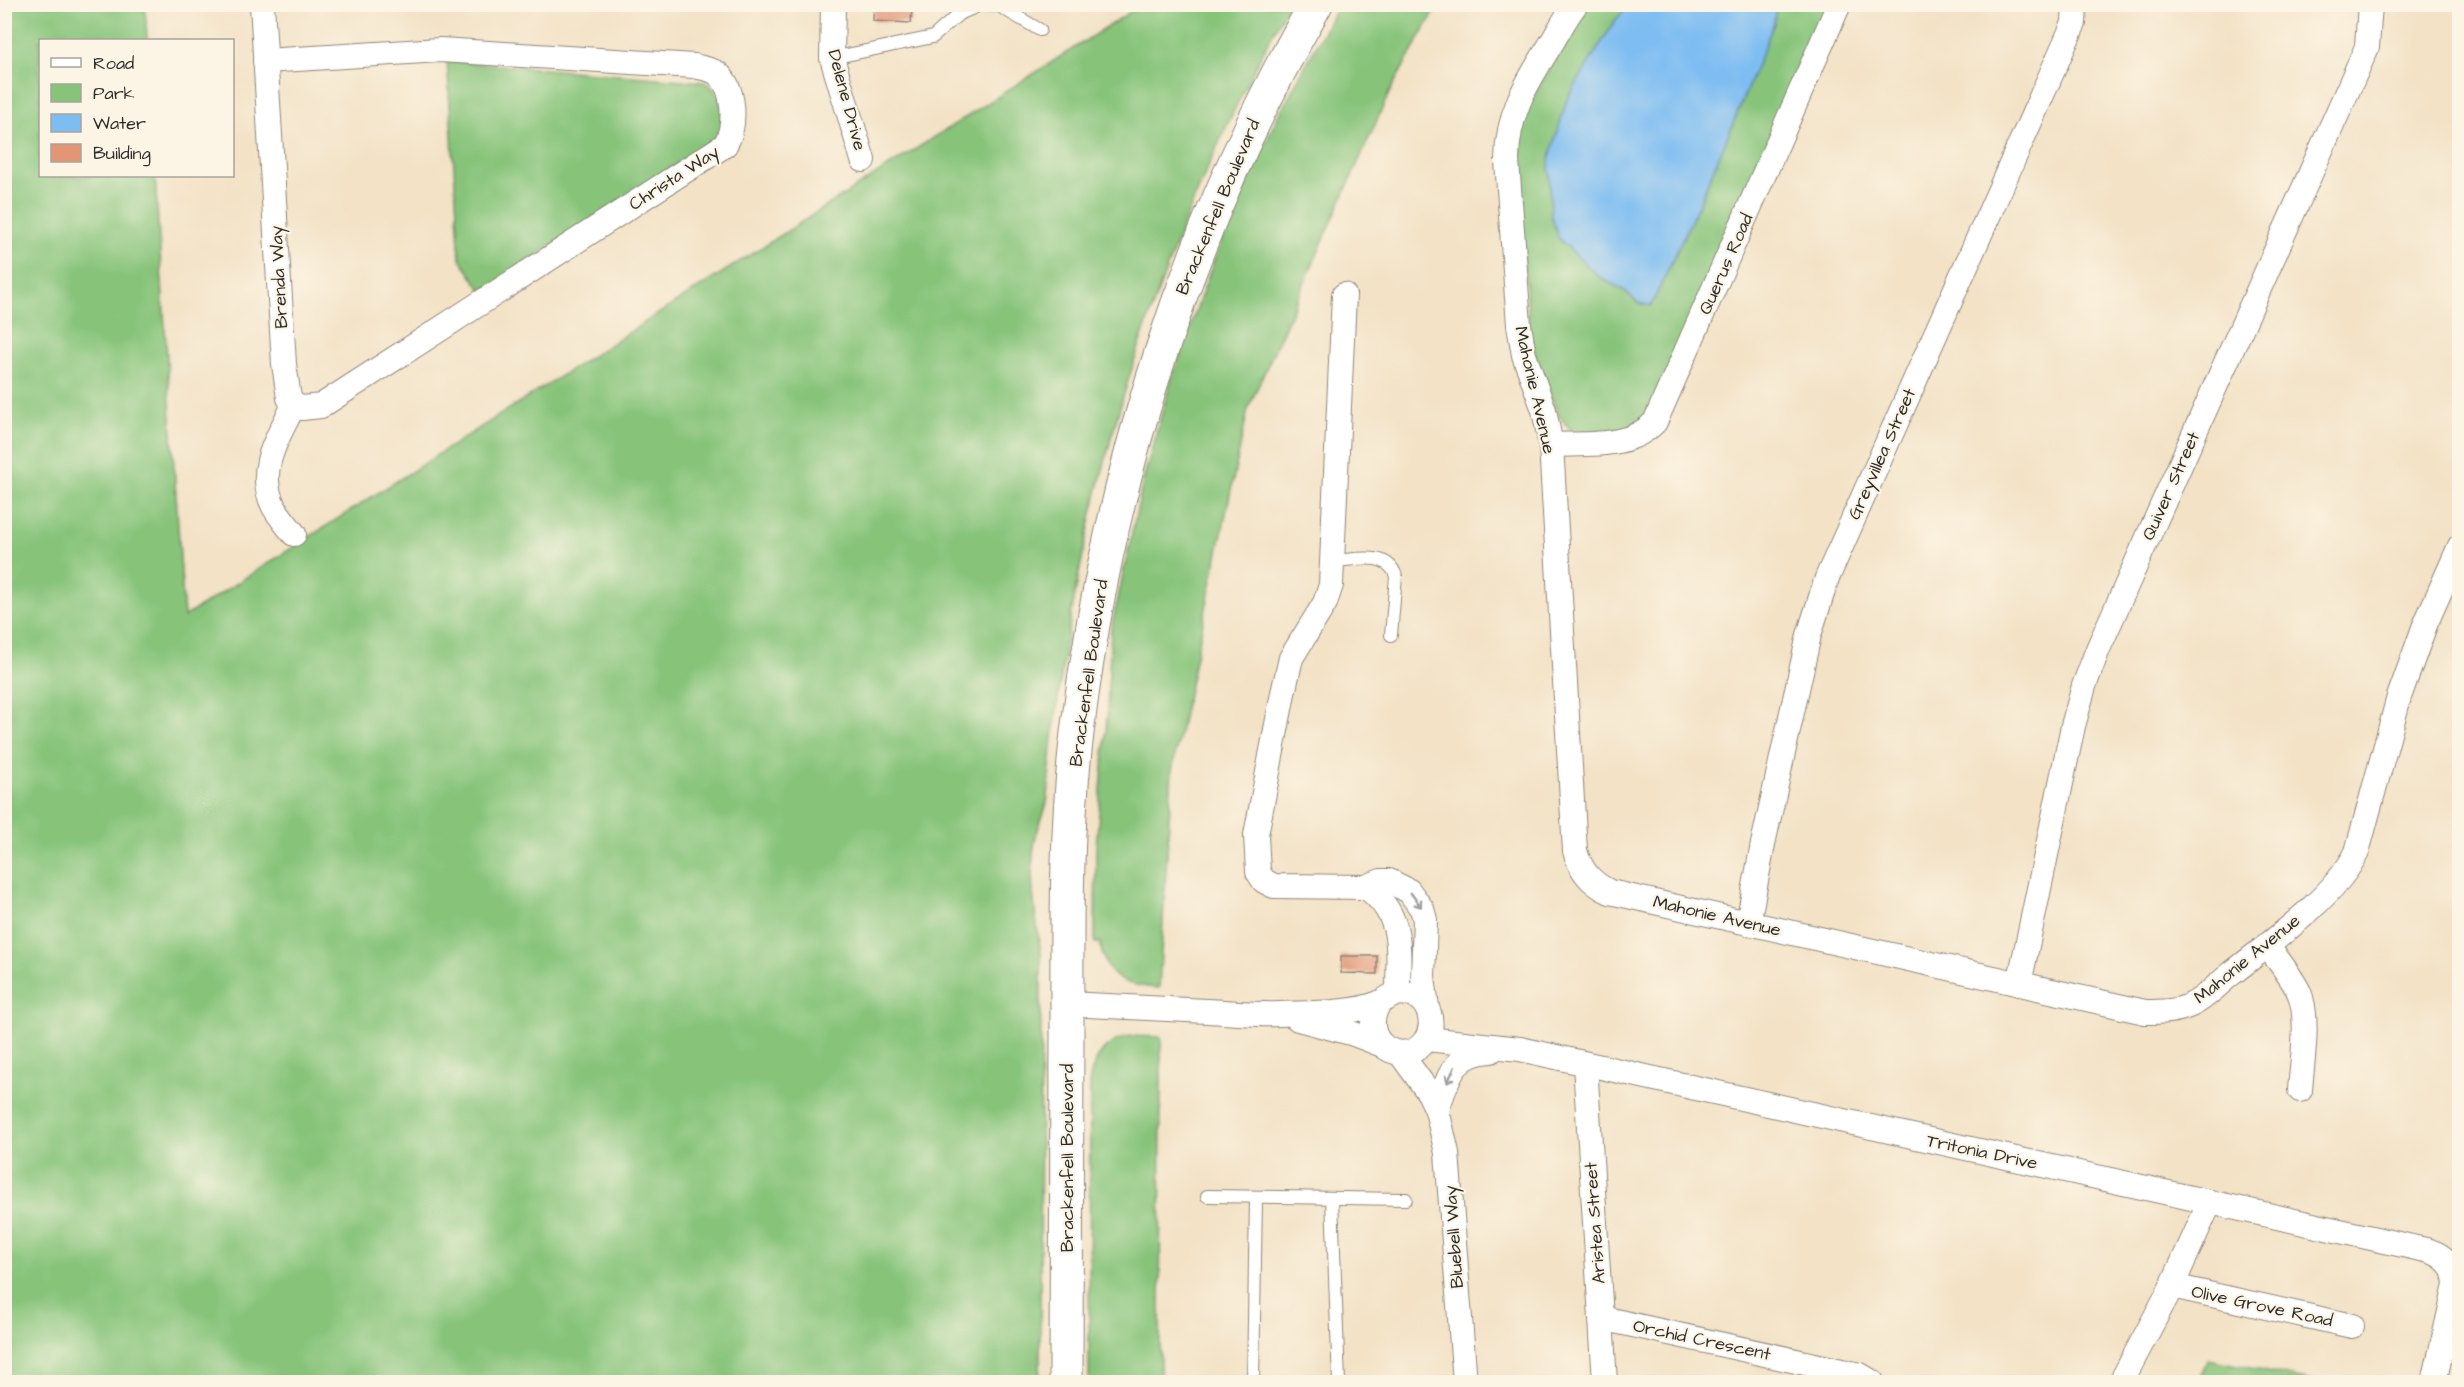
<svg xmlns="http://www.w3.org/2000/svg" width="2464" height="1387" font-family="'Architects Daughter',sans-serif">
<rect width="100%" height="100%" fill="#fcf5e5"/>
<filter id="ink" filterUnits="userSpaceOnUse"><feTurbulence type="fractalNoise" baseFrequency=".0167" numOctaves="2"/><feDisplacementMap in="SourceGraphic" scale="12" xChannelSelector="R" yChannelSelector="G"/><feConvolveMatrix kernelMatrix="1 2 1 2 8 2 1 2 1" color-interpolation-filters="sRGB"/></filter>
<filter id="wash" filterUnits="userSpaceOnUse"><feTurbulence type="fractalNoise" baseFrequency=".008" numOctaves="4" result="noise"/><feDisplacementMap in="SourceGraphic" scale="24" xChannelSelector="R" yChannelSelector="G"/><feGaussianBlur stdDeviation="1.35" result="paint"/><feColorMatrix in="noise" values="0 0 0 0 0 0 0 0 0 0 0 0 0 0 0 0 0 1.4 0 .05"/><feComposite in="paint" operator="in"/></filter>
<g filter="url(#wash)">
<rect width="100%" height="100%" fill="#f3e2c6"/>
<g fill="#87c47a" stroke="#597852" stroke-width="1.5">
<path d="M5,5H145L147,40H40V176H155L184,617L1141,5H1288C1156,246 1075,502 1049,777C1049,785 1049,794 1047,802C1044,815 1038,827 1035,840C1028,877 1036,917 1041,954L1040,1382H5Z"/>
<path d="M1338,5H1438L1390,91L1248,409L1172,770L1159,988C1126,986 1105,980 1100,943H1095L1096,846L1106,733L1111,630L1144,477L1173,374L1220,244L1275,122Z"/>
<polygon points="1588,5 1629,5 1614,22 1599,277 1625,291 1638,303 1651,306 1697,208 1732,126 1774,23 1776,5 1829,5 1652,409 1630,429 1586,433 1569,428 1558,415 1537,361 1529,332 1518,161 1524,112"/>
<path d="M447,61L705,82C724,92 724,117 720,136L482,291L460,259Z"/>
<path d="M1131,1036L1161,1037L1160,1382H1089L1090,1079C1094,1056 1108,1040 1131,1036Z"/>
<polygon points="2209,1359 2314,1382 2197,1382"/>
</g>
<polygon fill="#7ebdf2" stroke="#54748e" stroke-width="1.5" points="1629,5 1776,5 1774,23 1732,126 1697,208 1651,306 1638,303 1625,291 1599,277 1559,239 1551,216 1549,161 1567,99 1614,22"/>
<g id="blocks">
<g fill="#e29676">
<polygon points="874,4 927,4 926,11 912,10 911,23 873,21"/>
<polygon points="1341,956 1377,956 1377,974 1341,973"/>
</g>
</g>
</g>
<g filter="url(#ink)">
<use href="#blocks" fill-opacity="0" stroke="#8f8678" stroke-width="1.5"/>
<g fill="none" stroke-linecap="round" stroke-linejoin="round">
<defs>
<g id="lane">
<polyline points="832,58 933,37 959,14 980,5 999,6 1040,30"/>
<path d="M1334,561C1356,560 1387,550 1396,576L1391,635"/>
<polyline points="1207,1196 1406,1199"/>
<polyline points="1332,1199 1339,1382"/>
<polyline points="1253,1382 1256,1198"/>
</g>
<g id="street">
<path d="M262,4L284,364L289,398L294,405C278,437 255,470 274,507C279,516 287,525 294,534"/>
<polyline points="833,4 832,58 863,160"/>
<path d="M1576,4C1566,16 1559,31 1551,44C1526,84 1507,113 1507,161L1519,325L1524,355L1544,410L1551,445L1575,851C1581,871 1591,883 1610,892L2145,1012C2161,1012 2176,1012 2191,1005C2206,998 2218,984 2231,974C2270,943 2336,896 2357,852L2399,697L2425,625L2460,546"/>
<path d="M265,61L440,50L694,66C702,68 711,69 717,73C736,88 736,127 725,145L321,406L302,408L294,405"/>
<polyline points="1344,295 1331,585 1325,603 1291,658 1283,693 1256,835 1258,872 1264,881 1274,886 1366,887 1381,881 1389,881 1409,891 1422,909 1425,920 1423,977 1427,1007"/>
<path d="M1551,445C1587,443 1629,449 1655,422L1839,4"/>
<path d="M1366,887C1405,916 1398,950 1398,993"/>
<polyline points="1748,923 1763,844 1809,635 1827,578 2074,23 2075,4"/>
<path d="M2267,945C2278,960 2291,976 2299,992C2310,1018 2302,1062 2300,1090"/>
<polyline points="2019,984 2073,726 2084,686 2098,649 2367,47 2370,4"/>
<path d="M1067,1004C1114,1006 1161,1009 1207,1011C1231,1012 1256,1015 1280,1014C1308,1013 1354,1014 1379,1003C1389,998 1395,991 1408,994C1429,998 1437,1024 1425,1041C1404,1069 1356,1043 1379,1003"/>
<polyline points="1298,1019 1354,1034 1380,1044"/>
<path d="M1427,1039L1520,1049L2430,1251C2447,1257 2455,1267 2456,1285L2434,1382"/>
<polyline points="1400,1053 1429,1093 1437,1110 1447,1153 1465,1382"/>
<polyline points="1585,1064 1605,1382"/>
<path d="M1437,1110C1448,1079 1452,1053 1491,1051"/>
<polyline points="2172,1286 2352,1326"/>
<polyline points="1601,1318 1860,1375 1872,1382"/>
<polyline points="2121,1382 2172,1286 2210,1202"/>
</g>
<path id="secondary" d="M1066,1382C1066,1266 1067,1149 1067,1032C1067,933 1065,832 1077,733C1108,477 1187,228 1316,4"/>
</defs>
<use href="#lane" stroke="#8f8678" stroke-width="14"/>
<use href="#street" stroke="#8f8678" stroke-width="26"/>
<use href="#secondary" stroke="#8f8678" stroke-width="35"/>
<use href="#lane" stroke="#fff" stroke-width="12"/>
<use href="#street" stroke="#fff" stroke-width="24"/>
<use href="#secondary" stroke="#fff" stroke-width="33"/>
</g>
<defs><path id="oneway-shaft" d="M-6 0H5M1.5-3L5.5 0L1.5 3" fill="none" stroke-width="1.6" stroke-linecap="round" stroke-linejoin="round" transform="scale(1.5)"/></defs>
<g stroke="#a0a0a0">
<use href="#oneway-shaft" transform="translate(1416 900) rotate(54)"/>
<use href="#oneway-shaft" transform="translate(1451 1075) rotate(115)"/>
</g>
</g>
<g text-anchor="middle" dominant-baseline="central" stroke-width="4.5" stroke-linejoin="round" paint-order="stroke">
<g font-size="18" fill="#2b2b2b" stroke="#fcf5e5">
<text transform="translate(847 100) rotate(75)">Delene Drive</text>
<text transform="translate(674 178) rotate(-33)">Christa Way</text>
<text transform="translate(1218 207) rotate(-67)">Brackenfell Boulevard</text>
<text transform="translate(1726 264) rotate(-66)">Querus Road</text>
<text transform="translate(279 277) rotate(-93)">Brenda Way</text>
<text transform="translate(1535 390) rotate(77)">Mahonie Avenue</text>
<text transform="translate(1882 454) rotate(-66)">Greyvillea Street</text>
<text transform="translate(2171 486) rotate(-66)">Quiver Street</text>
<text transform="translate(1089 673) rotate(-82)">Brackenfell Boulevard</text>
<text transform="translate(1717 916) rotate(13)">Mahonie Avenue</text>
<text transform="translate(2247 959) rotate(-39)">Mahonie Avenue</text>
<text transform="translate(1982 1152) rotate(12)">Tritonia Drive</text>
<text transform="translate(1067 1158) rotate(-90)">Brackenfell Boulevard</text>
<text transform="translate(1595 1223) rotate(-94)">Aristea Street</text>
<text transform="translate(1454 1237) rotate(-94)">Bluebell Way</text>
<text transform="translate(2262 1306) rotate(12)">Olive Grove Road</text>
<text transform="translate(1702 1340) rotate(12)">Orchid Crescent</text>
</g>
</g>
<rect width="2464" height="1387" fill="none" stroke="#fcf5e5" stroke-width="24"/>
<rect x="39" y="39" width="195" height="138" fill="#fcf5e5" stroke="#a8a49b" stroke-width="1.5"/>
<rect x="51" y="58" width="30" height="9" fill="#ffffff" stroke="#a8a49b" stroke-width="1.5"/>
<text x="93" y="69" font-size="18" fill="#2b2b2b">Road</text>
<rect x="51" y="84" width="30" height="18" fill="#87c47a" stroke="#a8a49b" stroke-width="1.5"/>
<text x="93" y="99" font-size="18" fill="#2b2b2b">Park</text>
<rect x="51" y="114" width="30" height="18" fill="#7ebdf2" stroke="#a8a49b" stroke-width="1.5"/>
<text x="93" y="129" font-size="18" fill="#2b2b2b">Water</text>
<rect x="51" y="144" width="30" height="18" fill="#e29676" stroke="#a8a49b" stroke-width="1.5"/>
<text x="93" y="159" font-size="18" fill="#2b2b2b">Building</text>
</svg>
